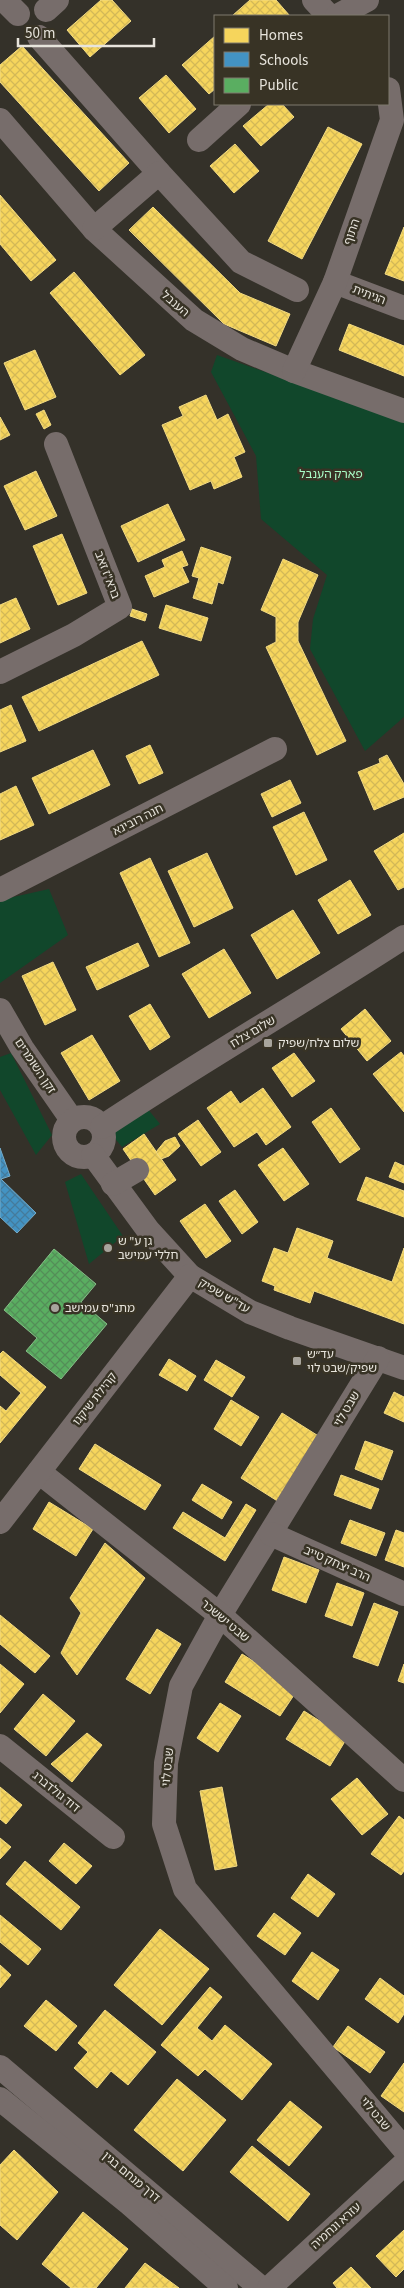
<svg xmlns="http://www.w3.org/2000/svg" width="404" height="2288" font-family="'Source Sans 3','Noto Sans Hebrew',sans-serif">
<defs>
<pattern id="homes-cross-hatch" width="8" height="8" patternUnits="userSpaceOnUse" patternTransform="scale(1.25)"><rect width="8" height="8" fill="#f6d55c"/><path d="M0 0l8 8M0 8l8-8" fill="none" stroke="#d3b857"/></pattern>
<pattern id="schools-cross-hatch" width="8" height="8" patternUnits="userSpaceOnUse" patternTransform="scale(1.25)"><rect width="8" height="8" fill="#4393c3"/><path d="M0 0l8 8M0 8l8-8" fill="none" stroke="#447b9c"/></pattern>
<pattern id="public-cross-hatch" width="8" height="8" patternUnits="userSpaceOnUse" patternTransform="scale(1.25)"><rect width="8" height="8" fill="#5aae61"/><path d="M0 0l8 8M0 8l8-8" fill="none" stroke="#548e58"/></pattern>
</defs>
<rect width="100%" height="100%" fill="#343129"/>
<g fill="#11472b">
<polygon points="217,355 404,421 404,717 365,751 310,649 313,619 327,575 261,519 256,456 211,372"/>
<polygon points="49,889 68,935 0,983 0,900"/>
<polygon points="11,1053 52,1135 36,1155 0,1090 0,1057"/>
<polygon points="142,1102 160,1124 122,1147 104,1125"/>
<polygon points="81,1174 123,1236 89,1264 65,1182"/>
</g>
<g fill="url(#homes-cross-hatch)" stroke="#f2da82">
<polygon points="101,0 112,0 131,21 90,57 67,30"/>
<polygon points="250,0 276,0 290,16 232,16"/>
<polygon points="215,36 215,89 209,94 182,65"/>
<polygon points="22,46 129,163 99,191 0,82 0,65"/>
<polygon points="166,75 196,109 169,133 139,98"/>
<polygon points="269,104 282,104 294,117 261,146 243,126"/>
<polygon points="328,127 362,144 302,259 268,241"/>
<polygon points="235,144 259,171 234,193 210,166"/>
<polygon points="0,195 56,260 31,281 0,244"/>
<polygon points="153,207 240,293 290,314 276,346 224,324 129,230"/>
<polygon points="404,227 404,281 385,274"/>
<polygon points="74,272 145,355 120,375 50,293"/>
<polygon points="349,324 404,346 404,376 339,350"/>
<polygon points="35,350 56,397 25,410 4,363"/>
<polygon points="206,395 217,420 228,414 245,452 234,457 242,477 214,489 211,481 190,490 162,425 183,416 179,407"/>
<polygon points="44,410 51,425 44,429 36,414"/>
<polygon points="0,417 10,435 0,440"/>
<polygon points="36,471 57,516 25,530 4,486"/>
<polygon points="168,504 185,540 138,562 121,526"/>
<polygon points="62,534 87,593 58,605 33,546"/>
<polygon points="201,547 231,557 223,584 218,582 212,604 193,598 199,578 192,576"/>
<polygon points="182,551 188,565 182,567 189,582 154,597 145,576 165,567 162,560"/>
<polygon points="283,559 318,575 298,622 298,641 346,741 317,755 266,647 276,642 276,617 261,610"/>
<polygon points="16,598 30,629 0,643 0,605"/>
<polygon points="166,605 208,618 201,641 159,628"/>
<polygon points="132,609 147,614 145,621 130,616"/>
<polygon points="142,641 159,675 39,731 22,697"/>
<polygon points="11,705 26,741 0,752 0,710"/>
<polygon points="150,745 163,773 139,784 126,756"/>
<polygon points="93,750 110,785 49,814 32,778"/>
<polygon points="387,755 404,784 404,797 374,810 358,772 380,763 379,759"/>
<polygon points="290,780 301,803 272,817 261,794"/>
<polygon points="16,786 34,825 0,840 0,794"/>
<polygon points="304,812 327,860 296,875 273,827"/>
<polygon points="404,833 404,887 398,890 374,851"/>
<polygon points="207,853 233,908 194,927 168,871"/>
<polygon points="150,858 190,943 159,957 120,873"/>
<polygon points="350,880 371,915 338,934 318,900"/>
<polygon points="293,910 320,953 277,979 251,935"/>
<polygon points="138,943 149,966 97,990 86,967"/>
<polygon points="224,949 251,993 209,1018 182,974"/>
<polygon points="53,962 76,1010 45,1025 22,976"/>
<polygon points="150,1004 170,1037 150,1050 129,1016"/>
<polygon points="365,1009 391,1041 367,1061 341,1029"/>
<polygon points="92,1035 120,1081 89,1100 61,1053"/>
<polygon points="401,1052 404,1056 404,1112 373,1074"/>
<polygon points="294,1053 315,1081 292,1097 272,1068"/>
<polygon points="263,1088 291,1127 266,1145 257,1132 234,1147 207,1108 231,1091 240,1104"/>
<polygon points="331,1108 360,1149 340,1163 312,1122"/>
<polygon points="198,1120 221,1152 201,1166 178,1134"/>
<polygon points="144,1134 176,1180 155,1195 123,1149"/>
<polygon points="175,1137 180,1146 169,1156 161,1159 156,1152 165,1141"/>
<polygon points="283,1148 309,1184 284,1201 258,1165"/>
<polygon points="395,1162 404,1166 404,1183 389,1177"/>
<polygon points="366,1177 404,1191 404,1217 357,1200"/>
<polygon points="235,1190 258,1222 242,1234 219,1201"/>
<polygon points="205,1204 231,1241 206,1258 180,1221"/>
<polygon points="297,1228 333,1241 327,1258 392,1282 404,1248 404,1324 314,1291 310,1303 274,1290 275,1286 262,1281 274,1248 288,1253"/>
<polygon points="3,1351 46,1387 0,1443 0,1406 6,1411 21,1393 0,1375 0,1354"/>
<polygon points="169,1359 196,1376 187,1391 159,1375"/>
<polygon points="216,1360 245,1377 232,1397 204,1380"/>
<polygon points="394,1392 404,1397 404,1422 384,1413"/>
<polygon points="231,1400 259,1417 241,1446 214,1429"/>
<polygon points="282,1413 320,1437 279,1502 241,1478"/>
<polygon points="365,1441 393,1451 382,1480 355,1469"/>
<polygon points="95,1444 161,1485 145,1510 79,1469"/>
<polygon points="341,1475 379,1489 371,1509 334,1495"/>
<polygon points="202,1484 232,1502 222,1519 192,1500"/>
<polygon points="49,1502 93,1529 76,1556 33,1529"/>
<polygon points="246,1504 256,1510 225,1561 173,1528 183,1512 225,1538"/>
<polygon points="350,1520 385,1533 376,1556 341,1543"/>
<polygon points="396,1530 404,1533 404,1567 385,1560"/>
<polygon points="105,1543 145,1578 77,1675 61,1653 81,1613 70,1598"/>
<polygon points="284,1557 319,1570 306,1603 272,1590"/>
<polygon points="337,1583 364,1593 352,1626 325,1616"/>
<polygon points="374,1603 398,1612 378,1666 353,1657"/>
<polygon points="0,1615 50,1656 35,1673 0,1644"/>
<polygon points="157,1629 181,1644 150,1694 126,1679"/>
<polygon points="242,1654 298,1689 280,1716 225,1682"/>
<polygon points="0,1664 24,1684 0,1713"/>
<polygon points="404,1664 404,1683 398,1681"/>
<polygon points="43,1694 75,1721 46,1756 14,1729"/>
<polygon points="220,1703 241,1716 218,1752 197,1738"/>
<polygon points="304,1711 347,1738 330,1766 286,1739"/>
<polygon points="87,1733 102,1745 72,1782 51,1764"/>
<polygon points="357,1778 388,1814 362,1835 331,1799"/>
<polygon points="0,1787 22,1805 6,1824 0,1819"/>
<polygon points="222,1787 237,1866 215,1870 200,1791"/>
<polygon points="399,1816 404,1820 404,1871 401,1875 371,1854"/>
<polygon points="0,1838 11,1847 0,1859"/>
<polygon points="64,1843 92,1866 76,1884 49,1861"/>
<polygon points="25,1861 80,1907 61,1930 6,1884"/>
<polygon points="308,1874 335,1894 318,1917 291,1898"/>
<polygon points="274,1913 301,1933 285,1955 257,1936"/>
<polygon points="0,1915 41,1949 28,1965 0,1942"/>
<polygon points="160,1929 209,1969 162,2025 114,1985"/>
<polygon points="312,1952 339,1970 318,2000 292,1981"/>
<polygon points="0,1965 11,1975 0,1988"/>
<polygon points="380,1978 404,1996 404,2014 398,2023 365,1999"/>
<polygon points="210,1987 222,1997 197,2028 212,2041 225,2025 272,2064 242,2100 205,2069 198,2076 161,2045"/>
<polygon points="46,2000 77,2026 56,2051 24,2026"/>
<polygon points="105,2010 156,2052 128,2085 111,2071 97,2088 74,2068 88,2052 78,2043"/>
<polygon points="348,2026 385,2052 370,2073 333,2047"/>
<polygon points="404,2063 404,2112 381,2096"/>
<polygon points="177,2079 226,2120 183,2171 134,2130"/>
<polygon points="290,2101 322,2127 289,2166 257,2140"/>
<polygon points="252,2146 310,2194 288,2221 230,2172"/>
<polygon points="14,2150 58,2192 17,2240 0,2225 0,2165"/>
<polygon points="83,2212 128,2249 96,2288 71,2288 42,2264"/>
<polygon points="404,2230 404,2269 396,2277 376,2256"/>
<polygon points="145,2263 179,2288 125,2288"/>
<polygon points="351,2267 371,2288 337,2288 333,2283"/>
</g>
<polygon fill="url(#schools-cross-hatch)" stroke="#74abca" points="0,1148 10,1176 1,1179 36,1213 17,1233 0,1217"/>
<polygon fill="url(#public-cross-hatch)" stroke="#84be86" points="54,1249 96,1284 81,1302 107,1324 61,1379 26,1351 37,1338 4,1310"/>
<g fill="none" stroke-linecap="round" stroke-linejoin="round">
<g stroke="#776d6b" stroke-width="24">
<polyline points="4,0 18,14"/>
<polyline points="314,0 329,16"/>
<polyline points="46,10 57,0"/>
<polyline points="337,16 367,0"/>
<polyline points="39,37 159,173 241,262 297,290"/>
<polyline points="0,120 94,229 194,320 242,349 294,371 404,411"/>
<polyline points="199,140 239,104"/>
<polyline points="94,229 159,173"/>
<polyline points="335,282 404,308"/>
<polyline points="294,371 335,282 392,120 388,89"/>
<polyline points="0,672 74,635 120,607 56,444"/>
<polyline points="0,890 275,749"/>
<polyline points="0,1010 22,1048 72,1120"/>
<circle cx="84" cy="1137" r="20"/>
<path d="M102,1127C201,1061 304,1002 404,937"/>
<polyline points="93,1155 148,1230 190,1276 250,1312 290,1328 404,1368"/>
<polyline points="113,1184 137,1170"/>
<polyline points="378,1358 220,1615 181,1686 166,1763 164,1824 185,1889 404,2149"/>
<polyline points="39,1472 220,1615 404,1780"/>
<polyline points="0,1522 190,1276"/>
<polyline points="271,1534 404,1594"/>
<polyline points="0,1746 113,1837"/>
<polyline points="0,2067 261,2288"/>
<polyline points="0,2099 130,2204 226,2288"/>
<polyline points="269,2288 404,2164"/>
</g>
</g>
<g fill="#a8a59d" stroke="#383325" stroke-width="2">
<rect x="263" y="1038" width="10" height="10" rx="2.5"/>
<circle cx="108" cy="1248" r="5"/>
<circle cx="55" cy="1308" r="5"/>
<rect x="292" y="1356" width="10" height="10" rx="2.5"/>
</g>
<g text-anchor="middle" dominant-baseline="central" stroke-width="5" stroke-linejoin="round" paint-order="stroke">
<g font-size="12" fill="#e7e4dc" stroke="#383325">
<text transform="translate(352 232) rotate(-71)">התוף</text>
<text transform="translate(369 295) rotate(21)">הגיתית</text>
<text transform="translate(175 304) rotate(41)">הענבל</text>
<text transform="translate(107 575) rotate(69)">ברא"ז זאב</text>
<text transform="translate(138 820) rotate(-27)">חנה רובינא</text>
<text transform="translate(253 1032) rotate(-31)">שלום צלח</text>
<text transform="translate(35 1066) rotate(56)">זקן השומרים</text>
<text transform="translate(224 1296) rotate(30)">עד"ש שפיק</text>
<text transform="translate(95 1399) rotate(-52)">קהילת שיקגו</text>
<text transform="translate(347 1409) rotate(-59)">שבט לוי</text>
<text transform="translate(337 1564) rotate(24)">הרב יצחק טייב</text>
<text transform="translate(225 1621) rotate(40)">שבט יששכר</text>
<text transform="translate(168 1767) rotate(-84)">שבט לוי</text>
<text transform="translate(56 1792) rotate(39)">דוד גולדברג</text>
<text transform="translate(375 2114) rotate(50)">שבט לוי</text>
<text transform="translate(131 2177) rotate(40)">דרך מנחם בגין</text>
<text transform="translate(336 2226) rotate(-42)">עזרא ונחמיה</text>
</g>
<g font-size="12" fill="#a8fac5" stroke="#383325">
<text x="331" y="474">פארק הענבל</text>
</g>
<g font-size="12" fill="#e7e4dc" stroke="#383325" text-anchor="start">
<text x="278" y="1043">שלום צלח/שפיק</text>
<text x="118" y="1241">גן ע" ש<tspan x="118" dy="14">חללי עמישב</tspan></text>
<text x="65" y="1308">מתנ"ס עמישב</text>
<text x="307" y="1354">עד״ש<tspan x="307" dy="14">שפיק/שבט לוי</tspan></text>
</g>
</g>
<rect x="214" y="15" width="175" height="90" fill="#383325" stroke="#7e7a6e"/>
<rect x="224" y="28" width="25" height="15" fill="#f6d55c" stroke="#7e7a6e"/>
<text x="259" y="40" font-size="15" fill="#e7e4dc">Homes</text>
<rect x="224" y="52" width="25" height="15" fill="#4393c3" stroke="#7e7a6e"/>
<text x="259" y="65" font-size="15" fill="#e7e4dc">Schools</text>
<rect x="224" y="78" width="25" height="15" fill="#5aae61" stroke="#7e7a6e"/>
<text x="259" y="90" font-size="15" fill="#e7e4dc">Public</text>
<path d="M18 38v8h136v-8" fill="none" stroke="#e7e4dc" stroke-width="2.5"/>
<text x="25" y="38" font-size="15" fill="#e7e4dc" stroke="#383325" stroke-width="4" paint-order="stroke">50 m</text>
</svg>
